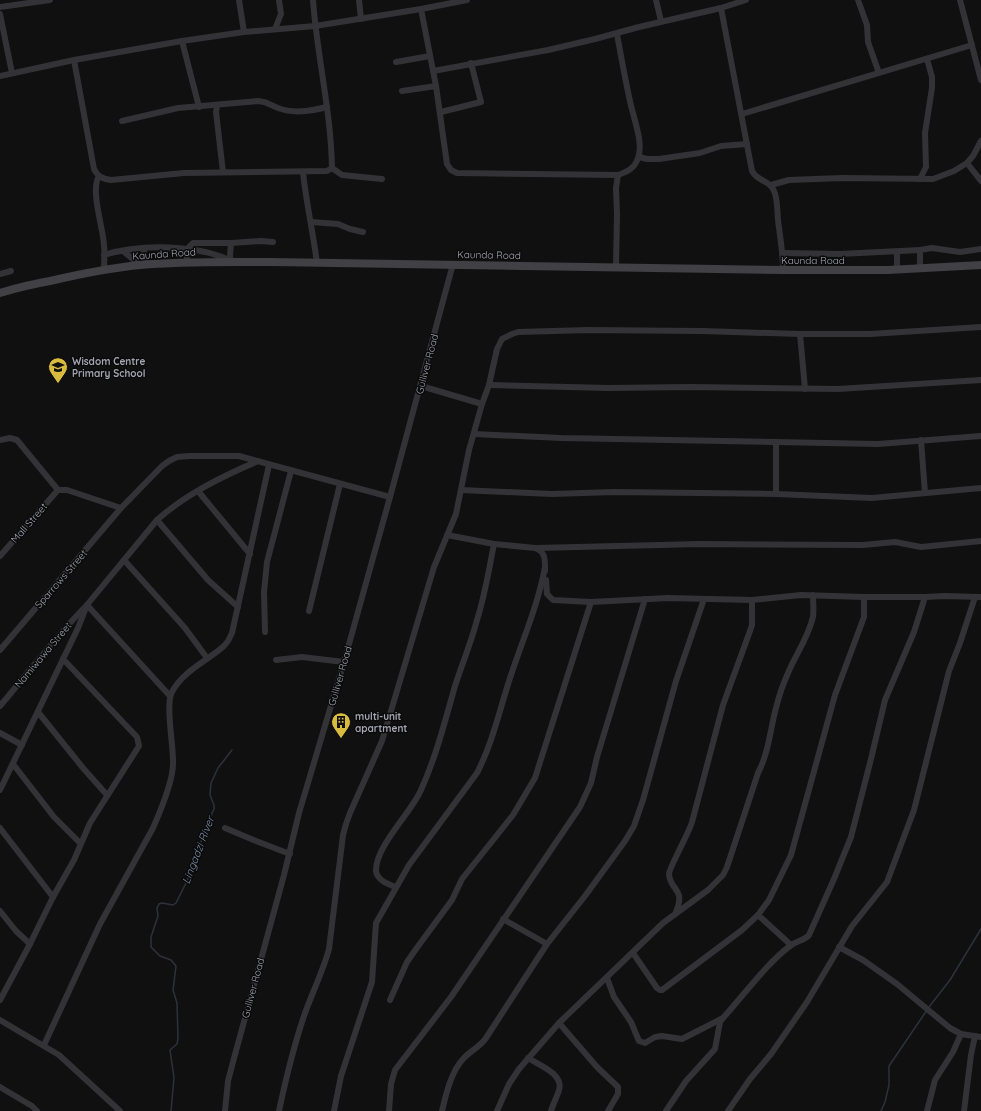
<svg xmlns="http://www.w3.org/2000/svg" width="981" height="1111" font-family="Quicksand,sans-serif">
<rect width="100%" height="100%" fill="#101011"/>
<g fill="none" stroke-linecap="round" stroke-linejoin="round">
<g stroke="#2d323a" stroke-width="1.5">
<polyline points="929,1007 950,980 981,929"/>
<polyline points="171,1111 174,1078 170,1050 177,1044 178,1039 177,1003 173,990 176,966 171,960 160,956 151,947 151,937 158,916 157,908 159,904 162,903 173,905 176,903 194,867 204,831 214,809 214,805 210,795 211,783 218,768 232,750"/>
<polyline points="881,1111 885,1102 889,1085 889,1066 927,1010"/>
</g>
<g stroke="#333337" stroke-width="6">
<polyline points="239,0 244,32"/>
<polyline points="359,0 361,19"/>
<polyline points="656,0 661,21"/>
<polyline points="858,0 867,25 868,42 879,73"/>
<polyline points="960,0 981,80"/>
<polyline points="0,7 50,0"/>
<path d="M721,8L752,171C758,182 769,180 773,189C778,197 777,210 778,220C780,237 783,252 783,270"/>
<path d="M421,9L436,86L447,164L451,170L457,173L618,175C627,172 635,168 638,158C644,143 633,117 630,101C625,79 621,56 617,34"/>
<polyline points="0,14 12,73"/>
<polyline points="275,29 281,14 279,0"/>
<polyline points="182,41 199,107"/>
<path d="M74,60L94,169C98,177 103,179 111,180L184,173L327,171L332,168C331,111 317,56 313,0"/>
<polyline points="396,62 430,56"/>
<polyline points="433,71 548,50 595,39 639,27 721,8 746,0"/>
<polyline points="0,76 74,60 182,41 244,32 315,26 421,9 467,0"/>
<polyline points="402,91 436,86"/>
<polyline points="217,106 216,112 223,172"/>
<polyline points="441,112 481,102 471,63"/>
<polyline points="742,114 972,45"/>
<path d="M122,121L178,108L258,101C269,102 269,105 278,108C294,114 311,111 327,107"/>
<polyline points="639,157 647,159 659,159 700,153 721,146 747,144"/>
<polyline points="967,163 981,181"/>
<polyline points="332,168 342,175 382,179"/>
<path d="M303,172C306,202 313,232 317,263"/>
<path d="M99,176C90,190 103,227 104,245C105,253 104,262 104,270"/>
<polyline points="920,179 926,167 925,133 932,88 932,77 927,59"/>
<polyline points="771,185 789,180 842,178 933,179 954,171 967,163 973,156 981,141"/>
<polyline points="311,222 338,224 350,229 363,232"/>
<polyline points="231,243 230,256 231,261"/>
<polyline points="144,249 145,265"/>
<polyline points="123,251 140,265"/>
<polyline points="897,252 897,269"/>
<polyline points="783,253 840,254 920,250"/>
<path d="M104,255C140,244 197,244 231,261"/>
<polyline points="187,262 187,249 193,243 231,243 261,241 273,242"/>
<polyline points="616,267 617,214 616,188 618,175"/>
<polyline points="920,268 920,250 932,248 960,252 981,249"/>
<polyline points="0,274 11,271"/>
<polyline points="800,334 805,389"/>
<polyline points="489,385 608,388 690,387 838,389 981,380"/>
<polyline points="421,386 482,404"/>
<polyline points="474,434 561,438 878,444 981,436"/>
<polyline points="0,440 10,438 17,440 58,490"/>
<polyline points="921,440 925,493"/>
<polyline points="776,442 776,494"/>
<polyline points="58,490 67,490 121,508"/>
<polyline points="461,490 552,494 614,492 776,494 872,498 981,488"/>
<polyline points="198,491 250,554"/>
<polyline points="157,520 208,580 238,607"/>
<path d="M447,535L494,544L535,548C546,552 545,560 545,571"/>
<polyline points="536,548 700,544 863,545 895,542 921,547 981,541"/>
<polyline points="0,556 58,490"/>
<polyline points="124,560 185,628 207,658"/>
<polyline points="546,580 547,594 553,600 591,602 668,598 752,600 801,595 864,597 925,597 944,596 981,597"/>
<polyline points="309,611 340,484"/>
<polyline points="265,632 264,592 267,562 291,471"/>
<polyline points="0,650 121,508 162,466 169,461 177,457 189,456 239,456 390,497"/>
<polyline points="276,660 302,657 344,662"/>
<path d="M0,706C29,672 56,636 87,605L170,696"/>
<polyline points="38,712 83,768 107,795"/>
<polyline points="0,733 22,745"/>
<polyline points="13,764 54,817 80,843"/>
<path d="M0,790L78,628L87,605L91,600L157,520C186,494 223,476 258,461"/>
<polyline points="0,828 53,897"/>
<polyline points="225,828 256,841 290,854"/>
<path d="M396,887C388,884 377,880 376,871C375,847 411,813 421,790C436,757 445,721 455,686C462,664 471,643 477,620C485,595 489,569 494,544"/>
<polyline points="0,911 16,931 30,944"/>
<path d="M676,912C686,888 670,891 669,874C669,868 689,833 692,822L723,705L750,631L752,625V600"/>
<polyline points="758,915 791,945"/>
<polyline points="503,919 547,944"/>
<polyline points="839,947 863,960 897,984 950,1028 961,1034 981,1037"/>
<polyline points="633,953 657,988 660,990 662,990 742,930 758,915 769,900 791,855 835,695 864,617 864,597"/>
<polyline points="607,978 614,997 631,1022 639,1041 645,1043 655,1037 662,1036 682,1039 723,1018"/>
<polyline points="0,1000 30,944 53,897 74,860 90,823 139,746 137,737 63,659"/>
<polyline points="390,1000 407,962 416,949 452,900 462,879 513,815 535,778 591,602"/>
<polyline points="0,1020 59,1055 120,1111"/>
<polyline points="559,1023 597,1067 618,1087 618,1094 608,1111"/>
<path d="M44,1045L100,924L153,828C160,812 173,781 173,764C174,748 165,704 172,692C183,671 207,661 224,646L228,641L232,633L269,465"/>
<path d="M528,1058C539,1065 564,1074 559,1090C557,1097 553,1104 551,1111"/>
<polyline points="0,1087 32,1106 37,1111"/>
<polyline points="225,1111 228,1081 233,1062 284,875 299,813 344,662 390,497 453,264"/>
<path d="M279,1111C286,1078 294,1045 305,1013C313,991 323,971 329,949L343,835L346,824L350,813L382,741L434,567L456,514L469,450L482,404L489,385L497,349L502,339L512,334L518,332L588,330L702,331L800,334H870L981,327"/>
<path d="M334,1111L341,1076L372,982L376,923L409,865L477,773C493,742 500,708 511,675C523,639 538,605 545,567"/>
<polyline points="389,1111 391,1084 395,1070 451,997 580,807 591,783 597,757 645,599"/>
<path d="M442,1111C446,1094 451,1072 463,1059C470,1051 480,1047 486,1038L547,944L585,896L625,841L634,826L643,800L676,681L704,599"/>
<path d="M497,1111L509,1084L519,1069L559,1023L663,923L708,890L723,875L727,867L758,773C769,752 770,730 776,708C779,696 783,684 788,673C796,654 808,638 813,617C814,610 813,602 813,595"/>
<path d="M666,1111L686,1081L715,1049L720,1022L723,1018C743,996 767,963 790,946C796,941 804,941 809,935L834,879L851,837L871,759L885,700L914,632L925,597"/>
<polyline points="728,1111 750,1079 771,1054 807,1002 852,926 887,882 914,810 949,671 960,643 975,597"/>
<polyline points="927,1111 935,1080 953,1052 961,1034"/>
<polyline points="964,1111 971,1055 975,1036"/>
</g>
<path stroke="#404045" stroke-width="8" d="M0,293C16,288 33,284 50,281C80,274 110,268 140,265C183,261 227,262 271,262L783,270H888L981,265"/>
</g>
<defs>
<symbol id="school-pin" viewBox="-11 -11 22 30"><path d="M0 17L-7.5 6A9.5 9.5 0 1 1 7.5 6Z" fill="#d9bb3f" stroke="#0b0b0c"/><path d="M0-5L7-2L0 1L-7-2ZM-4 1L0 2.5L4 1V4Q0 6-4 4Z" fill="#111"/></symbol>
<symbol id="building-pin" viewBox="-11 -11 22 30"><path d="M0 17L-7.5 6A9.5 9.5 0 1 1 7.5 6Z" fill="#d9bb3f" stroke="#0b0b0c"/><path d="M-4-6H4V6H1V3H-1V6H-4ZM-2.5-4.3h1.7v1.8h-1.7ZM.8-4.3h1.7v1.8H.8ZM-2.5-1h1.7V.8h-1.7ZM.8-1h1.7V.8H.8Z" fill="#111"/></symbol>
</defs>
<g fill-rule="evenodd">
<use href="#school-pin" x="47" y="356" width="22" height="30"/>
<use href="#building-pin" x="330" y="711" width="22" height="30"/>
</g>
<g text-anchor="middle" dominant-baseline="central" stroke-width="3" stroke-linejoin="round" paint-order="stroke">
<g font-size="10" fill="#a3a5b0" stroke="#0b0b0c">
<text transform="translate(164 254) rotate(-4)">Kaunda Road</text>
<text transform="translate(489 255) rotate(1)">Kaunda Road</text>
<text x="813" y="260">Kaunda Road</text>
<text transform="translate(427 364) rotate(-75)">Gulliver Road</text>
<text transform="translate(29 523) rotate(-49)">Mall Street</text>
<text transform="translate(61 579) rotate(-49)">Sparrows Street</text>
<text transform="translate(43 655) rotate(-50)">Namiwawa Street</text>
<text transform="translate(340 676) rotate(-74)">Gulliver Road</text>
<text transform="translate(253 988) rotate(-75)">Gulliver Road</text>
</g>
<g font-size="10" font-weight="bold" fill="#a3a5b0" stroke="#0b0b0c" text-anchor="start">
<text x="72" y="361">Wisdom Centre<tspan x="72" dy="12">Primary School</tspan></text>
<text x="355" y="716">multi-unit<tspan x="355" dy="12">apartment</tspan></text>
</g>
<g font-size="11" font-style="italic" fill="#7d8ea7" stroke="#0b0b0c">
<text transform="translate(198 850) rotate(-69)">Lingadzi River</text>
</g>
</g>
</svg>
